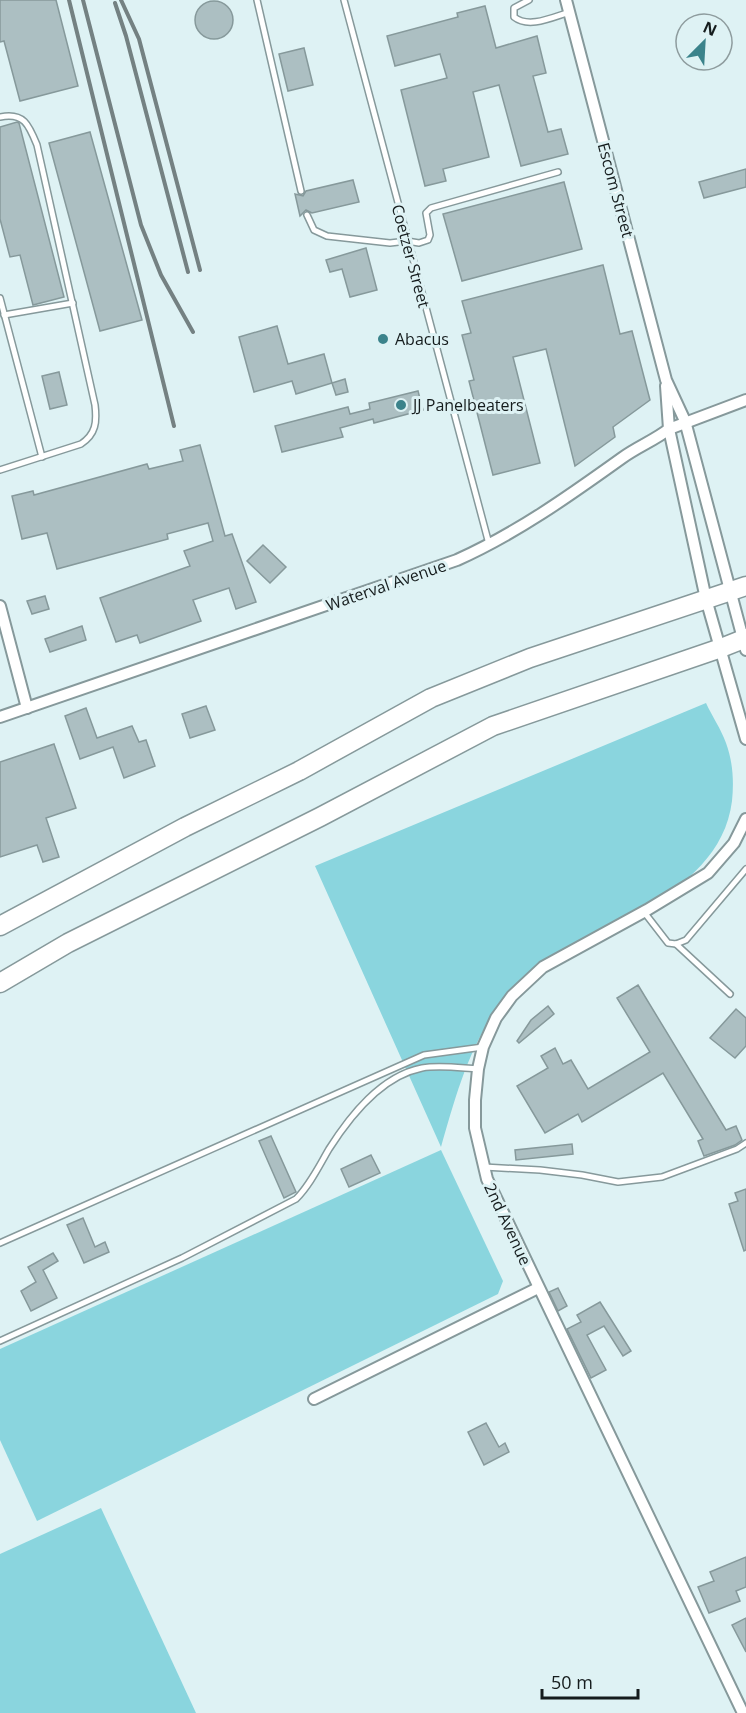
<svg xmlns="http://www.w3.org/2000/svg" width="746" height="1713" font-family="'Open Sans',sans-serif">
<rect width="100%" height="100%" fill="#def2f4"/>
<g fill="#8ad5de">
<path d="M706,703C712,716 721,729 726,743C733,762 734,782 732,801C719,907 563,933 501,1005C470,1041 454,1102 441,1147L315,866Z"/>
<polygon points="441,1150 503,1281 498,1294 37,1521 0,1440 0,1349"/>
<polygon points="101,1508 196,1713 0,1713 0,1554"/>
</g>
<g fill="#acbfc2" stroke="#86999b" stroke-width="1.5">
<polygon points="0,0 56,0 78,86 20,101 4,41 0,42"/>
<circle cx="214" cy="20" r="19"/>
<polygon points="485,6 496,48 537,36 546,73 533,76 548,132 561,129 568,154 521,166 499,85 473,92 489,157 443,169 446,181 425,186 401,90 447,78 440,54 395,66 387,36 458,17 457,13"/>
<polygon points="304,48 313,85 288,91 279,54"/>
<polygon points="17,122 19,123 64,297 33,305 20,255 10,257 0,219 0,127"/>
<polygon points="90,132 142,320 100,331 49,143"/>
<polygon points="746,169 746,187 704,198 699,182"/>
<polygon points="353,180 359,202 312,213 306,210 300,216 295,194 303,196 306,191"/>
<polygon points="564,182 582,249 462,281 443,214"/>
<polygon points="366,248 377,290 350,297 342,269 330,272 326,260"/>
<polygon points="603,265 620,334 632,331 650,400 613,427 615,437 575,466 546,349 513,357 540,463 493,475 469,381 474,380 462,335 471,333 462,301"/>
<polygon points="277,326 288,364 324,354 332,383 296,394 292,381 254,392 239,337"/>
<polygon points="59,372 67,405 50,409 42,376"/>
<polygon points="345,379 348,392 336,395 332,383"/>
<polygon points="418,391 423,410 374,423 373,419 340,428 343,437 282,452 275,426 348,407 350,414 370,409 369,403"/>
<polygon points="200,445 225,536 232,534 256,602 236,609 229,588 193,600 201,621 140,643 137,635 116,642 100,598 190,566 184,551 213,541 208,523 167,534 168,539 57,569 47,533 22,539 12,496 33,491 34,495 147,464 149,469 183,461 180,450"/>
<polygon points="263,545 286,567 270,583 247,561"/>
<polygon points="45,596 49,609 32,614 27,601"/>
<polygon points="82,626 86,640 50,652 45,639"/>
<polygon points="206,706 215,730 190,738 182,714"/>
<polygon points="86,708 97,738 132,726 139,742 146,740 155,766 124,778 113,747 80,759 65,716"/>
<polygon points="54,744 76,808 46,818 59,857 43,862 37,845 0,857 0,762"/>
<polygon points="638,985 726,1130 736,1126 742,1140 735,1145 704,1156 698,1141 703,1139 663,1073 582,1122 578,1114 545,1133 517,1086 548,1068 541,1056 555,1048 563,1064 571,1060 588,1089 650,1052 617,998"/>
<polygon points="548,1006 554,1014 519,1043 517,1041 531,1020"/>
<polygon points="736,1009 746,1018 746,1046 735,1058 710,1038"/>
<polygon points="271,1136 296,1192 284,1198 259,1141"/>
<polygon points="572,1144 573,1154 516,1160 515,1150"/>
<polygon points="371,1155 380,1173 349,1187 341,1169"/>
<polygon points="746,1189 746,1250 744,1251 729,1204 738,1201 735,1193"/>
<polygon points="83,1218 95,1247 105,1242 109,1252 84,1263 67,1225"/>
<polygon points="53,1253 58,1261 43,1270 57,1298 31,1311 21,1291 36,1282 28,1267"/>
<polygon points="558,1288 567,1306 558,1311 549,1292"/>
<polygon points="600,1302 631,1351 623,1356 604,1326 587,1335 606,1370 591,1378 567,1329 581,1322 577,1315"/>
<polygon points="486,1423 499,1447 505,1443 509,1452 484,1465 468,1432"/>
<polygon points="746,1557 746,1587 736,1591 740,1601 709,1613 698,1587 714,1581 710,1572"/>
<polygon points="746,1618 746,1652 732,1625"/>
</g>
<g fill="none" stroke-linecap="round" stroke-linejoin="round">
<defs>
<g id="lane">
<polyline points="257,0 301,191"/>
<polyline points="344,0 489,544"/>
<path d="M529,0L514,8V17C529,29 553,17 570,12"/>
<path d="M0,117C24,112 29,125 37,145L95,405C97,422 96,434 81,444L0,470"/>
<polyline points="307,215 314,230 327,236 390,243 407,241 419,243 428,240 430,235 426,213 431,208 558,172"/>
<polyline points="0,298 42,457"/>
<polyline points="4,315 73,303"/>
<polyline points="644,912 668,943 676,944 686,940 746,869"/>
<polyline points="676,944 730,994"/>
<polyline points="484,1167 540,1170 582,1175 618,1182 662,1177 737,1149 746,1143"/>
<polyline points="0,1243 424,1055 483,1047"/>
<path d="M0,1341L182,1258L296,1199C310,1185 319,1166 329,1149C350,1116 381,1076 422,1068C440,1065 460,1068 478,1069"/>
</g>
<g id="street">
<polyline points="566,0 666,380 685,421 746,650"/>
<polyline points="666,386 669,429 706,599 746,739"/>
<polyline points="0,606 27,708"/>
<path d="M0,717L457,560C517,533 569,496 622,458C637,447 655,440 669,429L746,400"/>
<polyline points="314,1399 538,1288"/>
<polyline points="743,1713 487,1179 475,1128 475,1100 478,1069 483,1047 496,1018 512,996 543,967 647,910 708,873 734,843 746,819"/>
</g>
<g id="primary">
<polyline points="0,926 185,827 299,771 431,698 530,658 746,586"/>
<polyline points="0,983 68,943 320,817 493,726 721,648 746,638"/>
</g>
</defs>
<use href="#lane" stroke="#86999b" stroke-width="8"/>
<use href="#street" stroke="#86999b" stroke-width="14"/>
<use href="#primary" stroke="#86999b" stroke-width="21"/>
<use href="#lane" stroke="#fff" stroke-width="5"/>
<use href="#street" stroke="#fff" stroke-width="10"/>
<use href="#primary" stroke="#fff" stroke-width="18"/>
<g stroke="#748182" stroke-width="4">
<polyline points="69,0 174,426"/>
<polyline points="83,0 141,225 161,275 193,332"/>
<polyline points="121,0 139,39 200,270"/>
<polyline points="115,3 126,36 188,272"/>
</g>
</g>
<g fill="#3b838b" stroke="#def2f4" stroke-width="2">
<circle cx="383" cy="339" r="6"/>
<circle cx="401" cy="405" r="6"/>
</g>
<g text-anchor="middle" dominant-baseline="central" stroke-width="6" stroke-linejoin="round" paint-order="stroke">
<g font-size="16" fill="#151c1d" stroke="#def2f4">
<text transform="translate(616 190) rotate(75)">Escom Street</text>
<text transform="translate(411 256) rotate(75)">Coetzer Street</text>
<text transform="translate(386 585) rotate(-19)">Waterval Avenue</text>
<text transform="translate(508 1224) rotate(65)">2nd Avenue</text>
</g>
<g font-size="16" fill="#151c1d" stroke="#def2f4" text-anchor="start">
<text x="395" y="339">Abacus</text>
<text x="413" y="405">JJ Panelbeaters</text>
</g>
</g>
<g transform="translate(704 42) rotate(24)"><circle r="28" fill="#def2f4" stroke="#8e9c9e" stroke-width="1.5"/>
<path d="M0-4.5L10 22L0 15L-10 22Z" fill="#3b838b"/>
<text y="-9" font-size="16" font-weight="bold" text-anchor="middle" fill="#151c1d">N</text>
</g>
<path d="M542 1689v9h96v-9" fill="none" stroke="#151c1d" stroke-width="3"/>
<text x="551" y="1689" font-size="18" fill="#151c1d" stroke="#def2f4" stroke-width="4.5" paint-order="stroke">50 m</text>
</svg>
